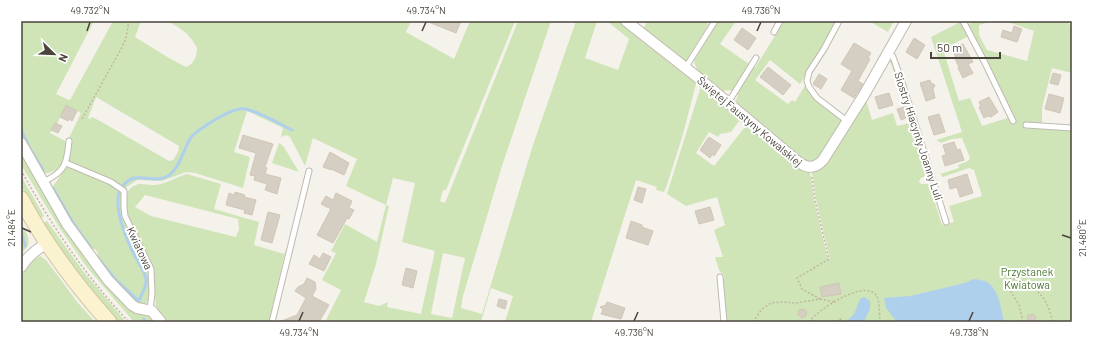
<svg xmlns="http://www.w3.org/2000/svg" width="1093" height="343" font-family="Barlow,sans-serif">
<rect width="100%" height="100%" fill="#f5f2ec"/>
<g fill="#cfe5b8" fill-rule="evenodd">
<path d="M21,21H94L56,94L69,100H70L113,21H141L135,37L169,58L186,67C194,64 197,56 197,48C189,33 182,29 167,21H411L406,32L454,59L470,21H515L446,190H443L440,201L445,203L518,21H551L502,166L463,296L461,308L482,314L533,145L576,21H597L585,58L618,70L629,39L607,21H623L697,80L683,134L667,185L664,192L656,190L657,187L636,180L591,322H505L513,296L491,288L481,322H325L341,290L322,280L336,253L331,251L345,224L377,242L386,205L346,186L357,159L313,138L305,166L290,137L286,135L281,137L283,128L247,111L234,152L250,157L243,188L195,173L186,172L162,181L137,180L124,189L69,162V138L81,113L66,105L57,124L55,123L50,133L67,142C64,146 66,150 65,154C64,165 55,174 43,173L27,151L21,137ZM96,97L179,146L178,152L173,160L169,161L100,121L92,117L90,119L88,118ZM393,178L415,183L402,242L435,251L421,314L387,307L388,302L379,306L364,302L376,264L389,206L386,205ZM443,253L465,258L452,318L431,314Z"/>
<polygon points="648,21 704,21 709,24 685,62 642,30"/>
<polygon points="718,21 736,21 720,44 755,68 784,21 838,21 826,42 800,84 770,60 755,80 788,104 792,100 795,102 806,84 845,121 819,160 807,164 735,103 738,95 730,90 722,91 697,70 694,61"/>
<polygon points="869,21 894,21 888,32"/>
<polygon points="960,21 969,36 943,49 959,101 970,98 982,126 1014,116 983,52 967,26 969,23 972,24 971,21 992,21 979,25 979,35 987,50 1027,61 1034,31 1005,21 1067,21 1072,28 1072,73 1052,68 1042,108 1042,123 1023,122 1026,129 1036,127 1072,131 1072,322 726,322 722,278 725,277 719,270 715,257 723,257 714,230 725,225 717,197 686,206 667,194 701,86 740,117 738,119 739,121 731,132 720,134 718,137 709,132 696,153 714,166 745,127 750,125 809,171 811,177 814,201 828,259 830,259 816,200 813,177 811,170 866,100 872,120 893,113 897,126 910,123 891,63 887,60 890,58 894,65 927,167 926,175 920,179 919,182 921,184 929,184 942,225 954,222 949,206 982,196 974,170 969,168 943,177 940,174 959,168 958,165 968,161 970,158 962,138 952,139 941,143 936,140 962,132 931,37 960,22"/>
<polygon points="279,143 284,147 299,172 272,163"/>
<polygon points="21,149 78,245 148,315 157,322 134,322 86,266 59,227 21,165"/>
<path d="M71,167C81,171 117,184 122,193C123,196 122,200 122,203L149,268L150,295L148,301L145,304L139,305L115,283L96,257L98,253L95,249L90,250L51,189L66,168Z"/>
<path d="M187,174L221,184L214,209L259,222L254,245L284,254L286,248L269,322H165C162,318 158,314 157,309C153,297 157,284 153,272C147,255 114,205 129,190C139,180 144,186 155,185C167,184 176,177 187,174ZM145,195L238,219L239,229L236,237L151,216L135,207Z"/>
<polygon points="21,176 44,216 41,218 21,186"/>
<polygon points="47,221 83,271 126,322 119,322 77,271 43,223"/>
<path d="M21,223C28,235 34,244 21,253Z"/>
<polygon points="40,256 46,260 78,303 95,322 21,322 21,276 33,261"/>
</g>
<g fill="#aed0ec">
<path d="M974,279C979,280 983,280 987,282C999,289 1001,309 1004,322H897L886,308L884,298L910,296L965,283Z"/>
<polygon points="864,297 870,301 870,309 864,322 846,322 854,314 860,299"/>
</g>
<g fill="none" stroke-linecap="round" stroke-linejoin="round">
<g stroke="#aed0ec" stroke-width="3">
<polyline points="21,129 29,147 43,170"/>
<path d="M123,186C134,169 153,185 168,176C179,169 183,151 190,139C194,132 202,129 208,124C216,119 236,107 245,109C260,112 278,123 292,130"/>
<polyline points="53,188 73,223 91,248"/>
<polyline points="21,230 25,246"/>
<path d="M98,258L115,279L139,301C141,294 147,287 146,280C146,273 140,265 136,258C127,241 114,211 119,193"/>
<polyline points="144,319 146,322"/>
</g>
</g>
<g fill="#d5cec2" stroke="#d0c6b5">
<polygon points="426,21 461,21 456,33"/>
<polygon points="1014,26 1022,29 1017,42 1001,37 1003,30 1012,33"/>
<polygon points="742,28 756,38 748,50 734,40"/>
<polygon points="914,38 925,45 917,59 906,52"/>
<polygon points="854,43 871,53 868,58 870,59 858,81 863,84 854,98 841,90 852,71 841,64"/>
<polygon points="963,44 973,62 968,64 973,73 963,78 958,68 959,67 955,59 956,58 952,49"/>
<polygon points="768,67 791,85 783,95 760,77"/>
<polygon points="1053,73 1061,75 1058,85 1050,83"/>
<polygon points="819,74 827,79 821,89 813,84"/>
<polygon points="930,80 931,83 935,85 933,89 935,98 926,101 920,83"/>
<polygon points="889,93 893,105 879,109 875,97"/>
<polygon points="1049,94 1064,98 1060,113 1045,109"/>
<polygon points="989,97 998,112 991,117 988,116 984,118 979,107 981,107 979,102"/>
<polygon points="66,105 77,111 72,121 69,119 68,121 60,117"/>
<polygon points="905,107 908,117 901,120 897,109"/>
<polygon points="939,114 945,132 934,135 928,117"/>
<polygon points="55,123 62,126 58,133 51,130"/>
<polygon points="243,135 273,144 265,167 267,168 265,174 281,178 277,194 265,190 267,184 254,180 255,176 250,175 256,153 239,148"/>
<polygon points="709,137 721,145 714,156 712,154 710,158 700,150"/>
<polygon points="954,142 957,150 960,149 964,160 945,166 942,156 946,155 943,145"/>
<polygon points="330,152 349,163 344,175 331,169 331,170 323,167"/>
<polygon points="967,174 973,193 960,197 957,187 950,189 948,180"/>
<polygon points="638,187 646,189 642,203 634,200"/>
<polygon points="235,192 245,195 244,197 256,200 252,215 244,213 245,210 226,205 229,193 234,195"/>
<polygon points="336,193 352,201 349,208 354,210 349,219 347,218 333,243 317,235 331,209 321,204 326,196 333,200"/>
<polygon points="710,207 714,220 699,224 695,211"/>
<polygon points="268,212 280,215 272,243 261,240"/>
<polygon points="631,221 642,225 642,227 653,231 648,245 626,238"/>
<polygon points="323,253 331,257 324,271 309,264 314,255 320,259"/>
<polygon points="406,268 417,271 413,288 402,285"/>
<polygon points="307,278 315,282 316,289 312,296 329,305 319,322 279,322 297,315 306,298 295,291 298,287 304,284"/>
<polygon points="839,283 841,294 822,297 820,287"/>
<polygon points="499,299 507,301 505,309 497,306"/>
<polygon points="607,302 625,308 621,319 601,314 603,310 600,307 606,305"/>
<polygon points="804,309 807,312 806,316 802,318 798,315 799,310"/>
<polygon points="1033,314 1036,318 1034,322 1029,322 1027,319 1028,315"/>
</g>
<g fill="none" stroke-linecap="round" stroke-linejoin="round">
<defs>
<g id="service">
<polyline points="839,21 824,49 809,72 807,81 809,87 817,98 847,121"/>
<polyline points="963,21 984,61 1013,121"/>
<polyline points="774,32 780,21"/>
<polyline points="888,52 893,57 901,79 946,222"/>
<polyline points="686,67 715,21"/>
<polyline points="728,103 756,58"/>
<polyline points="1026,125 1072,128"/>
<polyline points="66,163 111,182 124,191 124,208 125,216 151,269 152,293 150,310"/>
<path d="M43,182C65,172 67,164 69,141"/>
<polyline points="720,277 724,322"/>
<polyline points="272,322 309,171"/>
</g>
<g id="minor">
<path d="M626,21L701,80L796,160C805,168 814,170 823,160L864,95L906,21"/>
<polyline points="21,143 67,224 108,280 132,305 137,308 152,311 161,322"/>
<path d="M21,267C28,256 36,250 47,243"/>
</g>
<path id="secondary" d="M21,199C45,244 75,284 109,322"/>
</defs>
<use href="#service" stroke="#c0baaf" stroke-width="7"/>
<use href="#minor" stroke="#c0baaf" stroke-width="12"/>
<use href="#secondary" stroke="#d0c69f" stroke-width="17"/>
<g stroke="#c0b6a1" stroke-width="1.5" stroke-dasharray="2 2" stroke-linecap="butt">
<polyline points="82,119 122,47 126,38 129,21"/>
<path d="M21,170C51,225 86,277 129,322"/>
<polyline points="812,177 815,201 829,259 797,278 802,289 820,299"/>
<polyline points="753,322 762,309 771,303 781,302 796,303 820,299 834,302"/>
<path d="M809,322C817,310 864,279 876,295C880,300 879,313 880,319"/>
<polyline points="836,322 843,318"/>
<path d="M1023,322L1019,305L1007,285L1008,280L1010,278C1033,281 1050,300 1052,322"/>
</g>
<use href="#service" stroke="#fff" stroke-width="5"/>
<use href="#minor" stroke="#fff" stroke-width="10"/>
<use href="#secondary" stroke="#fbf2cf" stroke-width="15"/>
</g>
<path fill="none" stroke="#49433a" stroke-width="1.5" d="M87,31L90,22M422,31L426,22M757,31L761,22M22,228L31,232M1062,235L1071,238M299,321L303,312M634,321L638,312M969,321L973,312"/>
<g text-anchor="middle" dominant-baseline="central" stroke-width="4" stroke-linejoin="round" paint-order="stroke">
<g font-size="11" fill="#49433a" stroke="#fff">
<text transform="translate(750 121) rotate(40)">Świętej Faustyny Kowalskiej</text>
<text transform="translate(919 136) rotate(72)">Siostry Hiacynty Joanny Luli</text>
<text transform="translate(140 248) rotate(65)">Kwiatowa</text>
</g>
<g font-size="11" fill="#487730" stroke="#fff">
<text x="1027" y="271">Przystanek<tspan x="1027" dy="13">Kwiatowa</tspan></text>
</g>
</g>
<rect width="1093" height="343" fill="none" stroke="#ffffff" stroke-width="44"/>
<g transform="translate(54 54) rotate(113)" stroke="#ffffff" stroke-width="3" paint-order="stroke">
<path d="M0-3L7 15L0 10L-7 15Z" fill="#49433a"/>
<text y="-6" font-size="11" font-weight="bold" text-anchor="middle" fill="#49433a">N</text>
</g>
<path d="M931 52v6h69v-6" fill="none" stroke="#49433a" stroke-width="2"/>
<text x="937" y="52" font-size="12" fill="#49433a" stroke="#ffffff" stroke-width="3" paint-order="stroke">50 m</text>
<rect x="22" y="22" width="1049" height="299" fill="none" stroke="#49433a" stroke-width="1.5"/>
<g font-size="10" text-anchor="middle" fill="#49433a">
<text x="90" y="14">49.732°N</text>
<text x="426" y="14">49.734°N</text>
<text x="761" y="14">49.736°N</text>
<text transform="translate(11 228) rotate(-90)" y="4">21.484°E</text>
<text transform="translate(1082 238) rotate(-90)" y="4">21.480°E</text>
<text x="299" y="336">49.734°N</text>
<text x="634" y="336">49.736°N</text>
<text x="969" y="336">49.738°N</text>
</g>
</svg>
